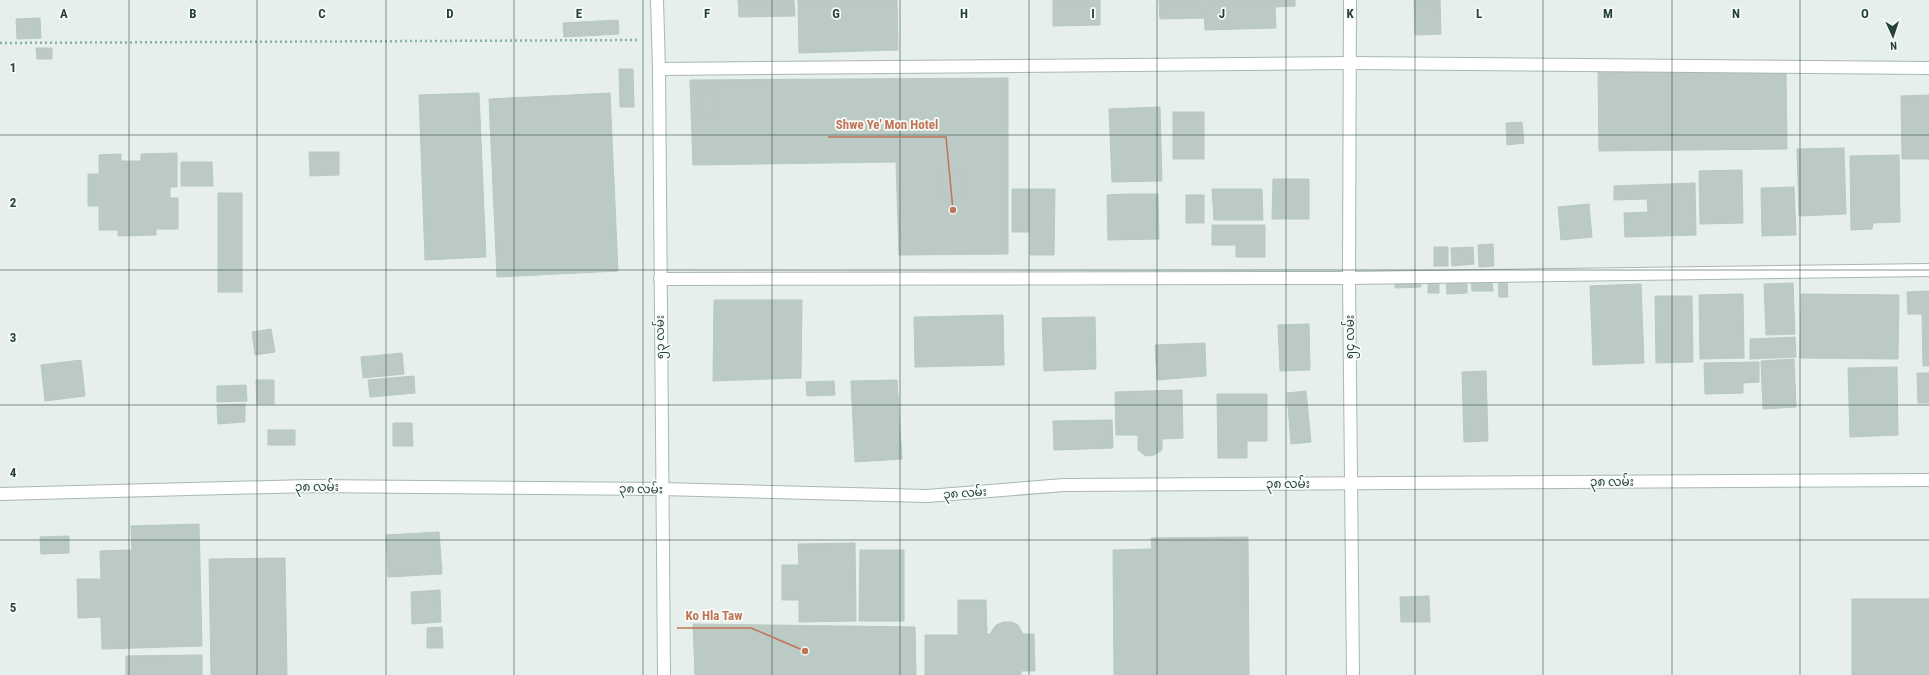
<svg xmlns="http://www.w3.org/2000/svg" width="1929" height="675" font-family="'Roboto Condensed','Noto Sans Myanmar',sans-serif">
<rect width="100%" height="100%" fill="#e6efeb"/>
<g fill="#bbcac4" stroke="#b8c9c2">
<polygon points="738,0 794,0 795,16 739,17"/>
<polygon points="798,0 897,0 898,50 799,53"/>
<polygon points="1053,0 1100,0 1100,25 1053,26"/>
<polygon points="1159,0 1203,0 1204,18 1160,19"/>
<polygon points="1204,0 1295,0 1295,6 1275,7 1276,28 1205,30"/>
<polygon points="1414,0 1440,0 1441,34 1415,35"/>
<polygon points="40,18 41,38 17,39 16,19"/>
<polygon points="618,20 619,34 564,37 563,23"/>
<polygon points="36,48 52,48 52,59 37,59"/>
<polygon points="619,69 633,69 634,107 620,107"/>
<polygon points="1786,69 1787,149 1599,151 1598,70"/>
<polygon points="1008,78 1008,254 899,255 896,162 693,165 690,80"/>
<polygon points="698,92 718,92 718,113 699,114"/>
<polygon points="479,93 486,257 425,260 419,95"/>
<polygon points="610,93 618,271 497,277 489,99"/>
<polygon points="1929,95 1929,159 1902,159 1901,96"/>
<polygon points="1160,107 1162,181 1112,182 1109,109"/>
<rect x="1173" y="112" width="31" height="47"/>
<polygon points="1522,122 1524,143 1507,145 1506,123"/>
<polygon points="1844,148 1846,214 1799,216 1797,149"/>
<polygon points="309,152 339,152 339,175 310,176"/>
<polygon points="177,153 177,187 170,187 170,198 178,198 178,229 156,229 156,235 118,236 118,230 99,230 99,206 88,206 88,174 99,174 99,155 121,154 121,161 141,161 141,154"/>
<polygon points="1899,155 1900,222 1873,223 1872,229 1851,230 1850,156"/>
<polygon points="181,162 212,162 213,186 181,186"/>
<polygon points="1742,170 1743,223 1700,224 1699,171"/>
<polygon points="963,173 964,195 942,196 942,174"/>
<polygon points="1273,179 1309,179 1309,219 1272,219"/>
<polygon points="1695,183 1696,235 1625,237 1624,213 1648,212 1647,199 1614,200 1614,186"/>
<polygon points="1794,187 1796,235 1762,236 1761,188"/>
<polygon points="1012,189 1055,189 1054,255 1030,255 1030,232 1012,232"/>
<polygon points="1212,189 1262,189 1263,220 1214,220"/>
<rect x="218" y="193" width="24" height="99"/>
<polygon points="1129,194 1158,194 1159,239 1108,240 1107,195"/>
<rect x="1186" y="195" width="18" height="28"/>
<polygon points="1589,204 1592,237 1561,240 1558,207"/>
<polygon points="1212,225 1265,225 1265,257 1236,257 1236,245 1212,245"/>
<polygon points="1493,244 1494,266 1479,267 1478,245"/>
<rect x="1434" y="247" width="14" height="19"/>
<polygon points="1473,247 1474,264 1452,266 1451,248"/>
<polygon points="1507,277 1508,297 1499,297 1498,278"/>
<polygon points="1467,278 1467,293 1447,294 1446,279"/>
<polygon points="1439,279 1439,293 1428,293 1428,280"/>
<polygon points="1420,280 1421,287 1395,288 1395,281"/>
<polygon points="1471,280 1492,280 1493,291 1472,291"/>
<polygon points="1793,283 1795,334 1766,335 1764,284"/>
<polygon points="1641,284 1644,363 1593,365 1590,286"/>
<polygon points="1929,291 1929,366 1923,366 1922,314 1908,314 1907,292"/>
<polygon points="1743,294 1744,358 1700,359 1699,295"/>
<polygon points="1801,294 1899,295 1898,359 1800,358"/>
<polygon points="1655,296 1692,296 1693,362 1656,363"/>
<polygon points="714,300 802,300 801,378 713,381"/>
<polygon points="1003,315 1004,365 915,367 914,317"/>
<polygon points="1095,317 1096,369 1044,371 1042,318"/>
<polygon points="1309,324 1310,370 1280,371 1278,325"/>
<polygon points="271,329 275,352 255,355 252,332"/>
<polygon points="1795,337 1796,357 1750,359 1750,339"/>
<polygon points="1205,343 1206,376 1157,380 1155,345"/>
<polygon points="402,353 404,374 363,378 361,357"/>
<polygon points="1794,359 1796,407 1763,409 1761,361"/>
<polygon points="81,360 85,396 45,401 41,365"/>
<polygon points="1759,362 1759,382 1743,383 1743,393 1705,394 1704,363"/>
<polygon points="1897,367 1898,435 1850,437 1848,368"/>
<polygon points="1486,371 1488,441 1464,442 1462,372"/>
<polygon points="1917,373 1929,373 1929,403 1918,403"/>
<polygon points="414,376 415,393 370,397 368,380"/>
<polygon points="256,380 274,380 274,404 257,404"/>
<polygon points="897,380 902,459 855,462 851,381"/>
<polygon points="834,381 835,395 807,396 806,382"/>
<polygon points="246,385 247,401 217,402 217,386"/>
<polygon points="1182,390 1183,438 1162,439 1162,450 1154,455 1146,456 1138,450 1138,435 1116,435 1115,392"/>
<polygon points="1306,391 1311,442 1291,444 1287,393"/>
<polygon points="1217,394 1267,394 1267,441 1247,441 1247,458 1218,458"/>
<polygon points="245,404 245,422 218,424 217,405"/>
<polygon points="1112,420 1113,448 1054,450 1053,421"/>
<polygon points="393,423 412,423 413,446 393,446"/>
<rect x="268" y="430" width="27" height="15"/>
<polygon points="199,524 202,646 102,649 101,617 78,618 77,579 101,579 100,551 132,550 131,526"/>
<polygon points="439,532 442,574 388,577 386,535"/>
<polygon points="69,536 69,553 41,554 40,537"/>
<polygon points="1248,537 1249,675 1114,675 1113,550 1152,549 1151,538"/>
<polygon points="855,543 856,621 799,622 799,600 782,600 782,565 799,565 798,544"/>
<polygon points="860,550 904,550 904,621 859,621"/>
<polygon points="285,558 287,675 211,675 209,559"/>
<polygon points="440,590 441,622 412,624 411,592"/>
<polygon points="1429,596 1430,622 1401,622 1400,597"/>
<rect x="1852" y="599" width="77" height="76"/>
<polygon points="958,600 986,600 987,634 990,634 996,625 1004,622 1011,622 1018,625 1023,634 1034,634 1035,671 1021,671 1021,675 925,675 925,635 958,635"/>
<polygon points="693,624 915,627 916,675 695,675"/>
<polygon points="442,627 443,648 427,648 427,628"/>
<polygon points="202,655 202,675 126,675 126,656"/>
</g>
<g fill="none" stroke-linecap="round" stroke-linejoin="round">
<defs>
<polyline id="service" points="0,494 309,486 662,489"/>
<g id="minor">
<polyline points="657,0 659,69 664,675"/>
<polyline points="1350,0 1349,278 1353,675"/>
<polyline points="659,69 1351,63 1929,68"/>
<polyline points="660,279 1349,278 1929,270"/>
<polyline points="662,489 927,496 1064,485 1929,480"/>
</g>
</defs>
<use href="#service" stroke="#a8b8b2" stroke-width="14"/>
<use href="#minor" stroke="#a8b8b2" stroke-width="14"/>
<polyline stroke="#86b3a5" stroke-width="2.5" stroke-dasharray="2 3" stroke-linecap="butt" points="0,43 639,40"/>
<use href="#service" stroke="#fff" stroke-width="12"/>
<use href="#minor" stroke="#fff" stroke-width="12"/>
</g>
<path fill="none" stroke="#24423a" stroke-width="1" stroke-opacity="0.55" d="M129,0V675M257,0V675M386,0V675M514,0V675M643,0V675M772,0V675M900,0V675M1029,0V675M1157,0V675M1286,0V675M1415,0V675M1543,0V675M1672,0V675M1800,0V675M0,135H1929M0,270H1929M0,405H1929M0,540H1929"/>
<g text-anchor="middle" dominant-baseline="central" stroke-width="3.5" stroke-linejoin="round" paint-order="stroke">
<g font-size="12" fill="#24423a" stroke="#f7fbf9">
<text transform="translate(660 337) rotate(-91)">၅၃ လမ်း</text>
<text transform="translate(1350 337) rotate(-90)">၅၄ လမ်း</text>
<text x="1612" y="482">၃၈ လမ်း</text>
<text x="1288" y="484">၃၈ လမ်း</text>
<text x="317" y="487">၃၈ လမ်း</text>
<text transform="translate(641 489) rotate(1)">၃၈ လမ်း</text>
<text transform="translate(965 493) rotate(-4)">၃၈ လမ်း</text>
</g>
</g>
<g font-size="13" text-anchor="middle" font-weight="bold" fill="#24423a" stroke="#f7fbf9" stroke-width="3.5" stroke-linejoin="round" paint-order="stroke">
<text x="64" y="18">A</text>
<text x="193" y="18">B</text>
<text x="322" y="18">C</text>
<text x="450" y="18">D</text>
<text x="579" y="18">E</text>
<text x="707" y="18">F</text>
<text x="836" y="18">G</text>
<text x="964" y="18">H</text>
<text x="1093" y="18">I</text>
<text x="1222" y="18">J</text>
<text x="1350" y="18">K</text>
<text x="1479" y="18">L</text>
<text x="1608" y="18">M</text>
<text x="1736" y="18">N</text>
<text x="1865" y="18">O</text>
<text x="13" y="72">1</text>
<text x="13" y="207">2</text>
<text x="13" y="342">3</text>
<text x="13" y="477">4</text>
<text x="13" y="612">5</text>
</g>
<path fill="none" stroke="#c07456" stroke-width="1.5" d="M953 210L946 137H828M805 651L751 628H677"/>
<g fill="#c07456" stroke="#f7fbf9" stroke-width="1.5">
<circle cx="953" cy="210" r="4"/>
<circle cx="805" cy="651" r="4"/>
</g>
<g font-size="13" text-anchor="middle" font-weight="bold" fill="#c07456" stroke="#f7fbf9" stroke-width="3.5" stroke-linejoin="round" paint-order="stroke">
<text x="887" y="129">Shwe Ye' Mon Hotel</text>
<text x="714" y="620">Ko Hla Taw</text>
</g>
<g transform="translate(1893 36) rotate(177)" stroke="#f7fbf9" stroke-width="3" paint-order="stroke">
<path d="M0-3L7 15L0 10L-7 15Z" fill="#24423a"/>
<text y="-6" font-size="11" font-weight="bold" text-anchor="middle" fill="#24423a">N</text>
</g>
</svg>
